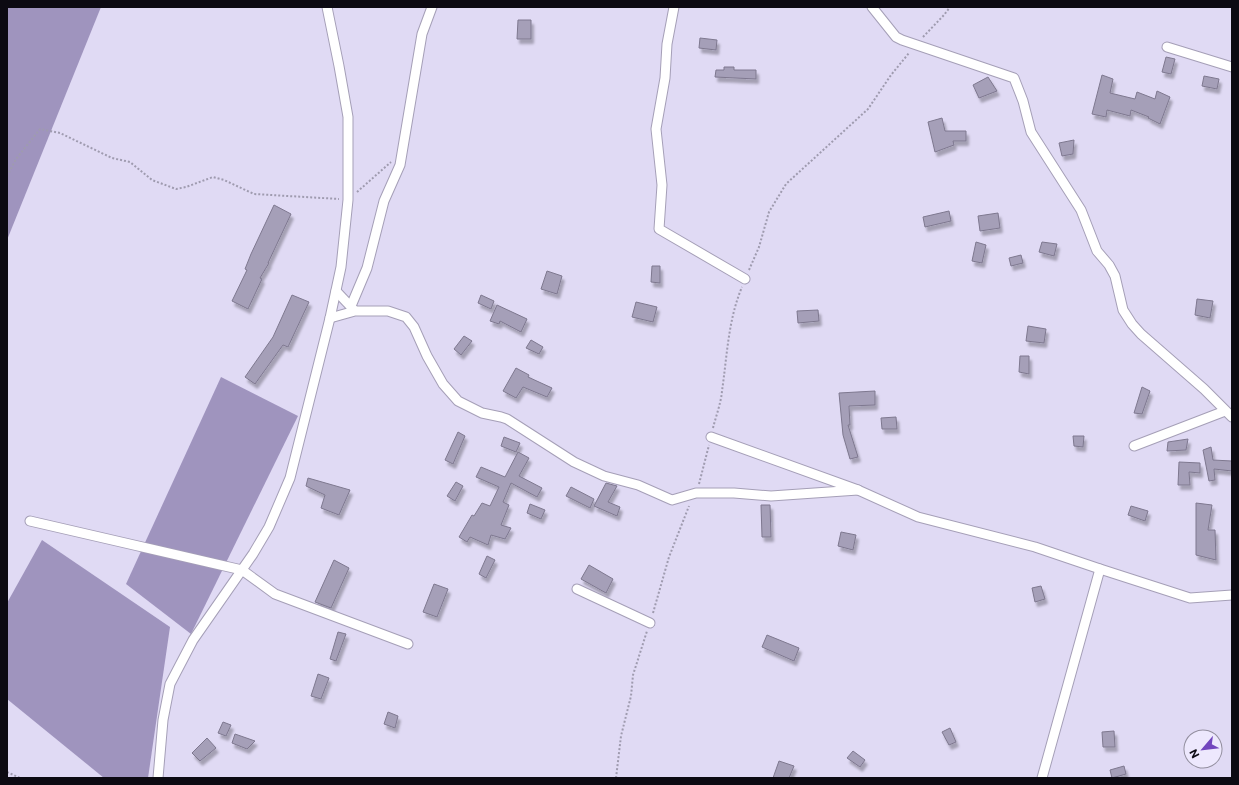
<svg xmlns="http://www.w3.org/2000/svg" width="1239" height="785" font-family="Commissioner,sans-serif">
<defs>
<filter id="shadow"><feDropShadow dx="2.5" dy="4.5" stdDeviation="1" flood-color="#0004"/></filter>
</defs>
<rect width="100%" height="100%" fill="#e0daf4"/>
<g fill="#9f94be">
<polygon points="7,7 101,7 7,240"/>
<polygon points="221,377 298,416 191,634 126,584"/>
<polygon points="42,540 170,627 148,778 104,778 7,699 7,603"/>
</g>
<g fill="#a59fb8" stroke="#7e788f" filter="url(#shadow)">
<polygon points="518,20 531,20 531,39 517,39"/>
<polygon points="700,38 717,40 716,50 699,48"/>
<polygon points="1166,57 1175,59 1171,74 1162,72"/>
<polygon points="724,67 734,67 734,70 756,70 756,79 715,77 716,70 724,70"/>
<polygon points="1102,75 1113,79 1110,93 1135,99 1137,92 1155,99 1157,91 1170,97 1160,124 1148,118 1149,117 1131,110 1130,116 1107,110 1106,117 1092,114"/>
<polygon points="1204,76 1219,79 1217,89 1202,86"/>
<polygon points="988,77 997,91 979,98 973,85"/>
<polygon points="942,118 945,131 966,131 966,141 953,141 954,145 935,152 928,122"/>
<polygon points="1074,140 1073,154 1062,156 1059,143"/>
<polygon points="274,205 291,214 268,263 269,263 260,278 262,279 248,309 232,301 247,270 245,269 251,254"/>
<polygon points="949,211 951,221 925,227 923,217"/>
<polygon points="998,213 1000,228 980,231 978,216"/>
<polygon points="976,242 986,245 982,263 972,261"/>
<polygon points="1042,242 1057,244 1054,256 1039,252"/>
<polygon points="1021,255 1023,263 1011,266 1009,258"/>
<polygon points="652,266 660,266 660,283 651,282"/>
<polygon points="547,271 562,276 557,294 541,289"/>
<polygon points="292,295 309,302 288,347 283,345 255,384 245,377 273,337"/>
<polygon points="481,295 494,301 491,309 478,303"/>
<polygon points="1197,299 1213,301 1210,318 1195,315"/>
<polygon points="636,302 657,307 653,322 632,317"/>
<polygon points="497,305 527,319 521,332 500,321 499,324 490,321"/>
<polygon points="818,310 819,321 798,323 797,311"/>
<polygon points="1028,326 1046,329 1044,343 1026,341"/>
<polygon points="464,336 472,341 461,355 454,349"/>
<polygon points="531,340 543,347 539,354 526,348"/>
<polygon points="1020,356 1029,356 1029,374 1019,372"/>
<polygon points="516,368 529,375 528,377 552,388 547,397 523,387 516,398 503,391"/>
<polygon points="1142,387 1150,391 1142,414 1134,413"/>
<polygon points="875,391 875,405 849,406 850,425 848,425 858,457 850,459 843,435 839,393"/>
<polygon points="896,417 897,429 882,429 881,418"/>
<polygon points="458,432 465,436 453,464 445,460"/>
<polygon points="1073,436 1084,436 1083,447 1074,446"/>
<polygon points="504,437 520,443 516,452 501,446"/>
<polygon points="1188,439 1186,450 1167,451 1168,442"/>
<polygon points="1211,447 1213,460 1232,461 1232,471 1214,469 1215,480 1209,481 1203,450"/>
<polygon points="518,452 529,458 519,476 542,488 537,497 511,483 503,502 509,505 501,525 511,528 505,539 491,535 488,545 470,537 467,542 459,537 472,515 474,516 482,503 490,506 499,487 476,477 481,467 505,477"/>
<polygon points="1179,462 1200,463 1200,473 1189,472 1190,485 1178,485"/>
<polygon points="308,478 350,490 339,515 321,508 325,495 306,486"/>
<polygon points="456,482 463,486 455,501 447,496"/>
<polygon points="606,483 617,486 608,502 620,507 617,516 594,506"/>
<polygon points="571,487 594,499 590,508 566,496"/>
<polygon points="1196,503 1212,505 1208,530 1215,530 1216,560 1196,555"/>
<polygon points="530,504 545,510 541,519 527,513"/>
<polygon points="761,505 770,505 771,537 762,537"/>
<polygon points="1131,506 1148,511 1145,521 1128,515"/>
<polygon points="841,532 856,535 853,550 838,546"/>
<polygon points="487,556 495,560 486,578 479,574"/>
<polygon points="334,560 349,568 331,608 315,602"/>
<polygon points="589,565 613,579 606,593 581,579"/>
<polygon points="434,584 448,589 437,617 423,612"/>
<polygon points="1041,586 1045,599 1035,602 1032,588"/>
<polygon points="338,632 346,634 336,661 330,659"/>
<polygon points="767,635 799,648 794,661 762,647"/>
<polygon points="318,674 329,678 321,699 311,696"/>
<polygon points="388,712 398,716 395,728 384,724"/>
<polygon points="223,722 231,725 226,736 218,733"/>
<polygon points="950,728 956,742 949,745 942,732"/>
<polygon points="1114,731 1115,747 1103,747 1102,732"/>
<polygon points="235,734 255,741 247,749 232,743"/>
<polygon points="207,738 216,748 200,761 192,753"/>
<polygon points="853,751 865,760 860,767 847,758"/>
<polygon points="779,761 794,766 789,778 773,778"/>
<polygon points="1124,766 1126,774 1112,778 1110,770"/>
</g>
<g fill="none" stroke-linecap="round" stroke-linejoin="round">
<defs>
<g id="minor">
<polyline points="674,7 667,44 665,78 656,129 662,185 659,229 745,279"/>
<polyline points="872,7 896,37 902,40 1014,78 1023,101 1031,132 1081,210 1097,251 1109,265 1115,276 1123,310 1132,324 1141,334 1204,389 1232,417"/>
<polyline points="1167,47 1232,67"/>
<polyline points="336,291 354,310"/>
<polyline points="351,306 367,268 384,201 400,165 422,34 432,7"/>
<polyline points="330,318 355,311 388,311 406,317 414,327 427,356 443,384 458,401 482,413 501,417 507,419 574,462 604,476 638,485 672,500 696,493 734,493 771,496 858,490"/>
<polyline points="711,437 858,490 918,517 1035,547 1100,569 1190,598 1232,595"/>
<polyline points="1134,446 1225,411"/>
<polyline points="30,521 242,570 275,594 408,644"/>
<polyline points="577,589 650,623"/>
<polyline points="158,778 163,720 170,684 193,640 253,554 269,527 290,478 330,318 341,267 348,200 348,117 339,66 327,7"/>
<polyline points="1042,778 1100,569"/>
</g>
</defs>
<use href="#minor" stroke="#a59fb7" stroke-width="11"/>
<g stroke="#9f9baf" stroke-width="2" stroke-dasharray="2 2" stroke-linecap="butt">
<polyline points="923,37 944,15 950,7"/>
<polyline points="7,176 16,159 40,129 60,133 112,158 130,162 152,180 176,189 186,187 213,177 224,180 254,194 339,199"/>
<polyline points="357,192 391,162"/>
<polyline points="749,270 759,247 769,212 786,184 868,109 891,75 909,53"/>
<path d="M713,428C716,416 721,403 722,391C727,357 728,320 742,287"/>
<polyline points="699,484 709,445"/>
<polyline points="653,613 669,557 689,506"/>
<polyline points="7,772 20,778"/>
<polyline points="616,778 621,736 631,696 633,675 647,631"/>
</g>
<use href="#minor" stroke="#fff" stroke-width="9"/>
</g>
<rect width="1239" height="785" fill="none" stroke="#0c0a12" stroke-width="16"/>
<g transform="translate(1203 749) rotate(242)"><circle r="19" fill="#ede8fd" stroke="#938f9f"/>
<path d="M0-3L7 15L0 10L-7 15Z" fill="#7246be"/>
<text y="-6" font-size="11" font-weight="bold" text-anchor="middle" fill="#0c0a12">N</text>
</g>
</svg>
